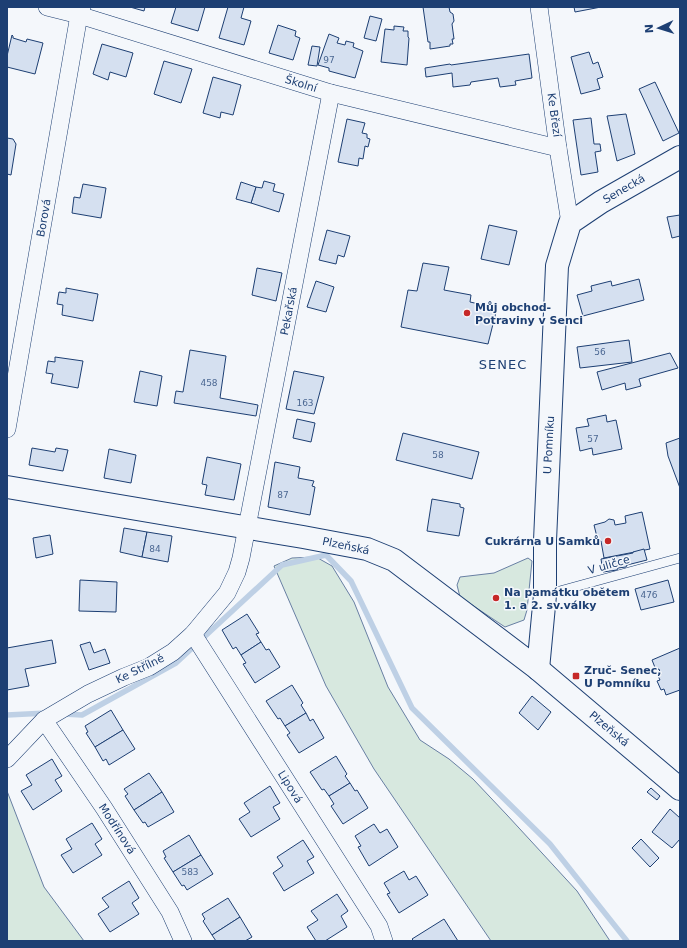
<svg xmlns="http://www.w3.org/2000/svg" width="687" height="948" font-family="'DejaVu Sans',sans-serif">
<rect width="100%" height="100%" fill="#f4f7fb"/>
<g fill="#d7e8df" stroke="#687fa3">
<polygon points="316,557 332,566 354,602 388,687 420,740 449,759 473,779 507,815 577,891 610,941 491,941 374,769 326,686 274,566 292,558"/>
<polygon points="528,558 532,561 527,610 524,620 505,627 460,597 457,585 460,577 494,573"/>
<polygon points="7,791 44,887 84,941 7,941"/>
</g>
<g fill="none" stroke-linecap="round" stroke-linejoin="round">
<g stroke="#bed0e5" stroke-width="5.5">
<polyline points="63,714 82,715 176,663 282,565 326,555 351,581 412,708 550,844 627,941"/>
<polyline points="7,715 47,713"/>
</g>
</g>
<g fill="#d5e0f0" stroke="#1d3f73">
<polygon points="130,7 145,7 144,11"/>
<polygon points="176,7 205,7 198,31 171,23"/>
<polygon points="228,7 244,7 241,18 251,21 244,45 219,38"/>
<polygon points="423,7 449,7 450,12 453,14 454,21 452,24 454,39 452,39 453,44 450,44 450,46 430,49 430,42 428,42"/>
<polygon points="574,7 601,7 575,12"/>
<polygon points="370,16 382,19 376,41 364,38"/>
<polygon points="278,25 296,31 295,36 300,38 293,60 269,53"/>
<polygon points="394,26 404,27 403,31 408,31 408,37 409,38 407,65 381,62 385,29 394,30"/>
<polygon points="329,34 339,38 337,43 345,45 346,41 354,43 353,47 363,51 355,78 329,71 329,68 318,65"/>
<polygon points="12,35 13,36 13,38 26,42 27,39 43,43 35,74 7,67 7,56"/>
<polygon points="102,44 133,53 126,77 110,72 108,80 93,74"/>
<polygon points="312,46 320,47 317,66 308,65"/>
<polygon points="589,52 593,64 598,62 603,77 597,79 600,89 581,94 571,57"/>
<polygon points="529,54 532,78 515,81 516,85 500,87 498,78 471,82 470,85 453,87 452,73 426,77 425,68 450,64 451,65"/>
<polygon points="164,61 192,69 181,103 154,94"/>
<polygon points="213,77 241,85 233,115 221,112 220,118 203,113"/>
<polygon points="655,82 679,133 663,141 639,89"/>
<polygon points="626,114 635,154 617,161 607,116"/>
<polygon points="591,118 594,144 600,144 601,151 595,152 598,172 581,175 573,120"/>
<polygon points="347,119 365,123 362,133 367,134 367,138 370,139 368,147 365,146 363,159 359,158 358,166 338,162"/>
<polygon points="7,138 13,139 16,144 11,175 7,174"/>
<polygon points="264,181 275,184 273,191 284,194 279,212 251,203 256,187 262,188"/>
<polygon points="241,182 256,187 251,203 236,199"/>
<polygon points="83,184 106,188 101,218 72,213 74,197 80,198"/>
<polygon points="680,215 680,236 672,238 667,217"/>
<polygon points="489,225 517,231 509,265 481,259"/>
<polygon points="327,230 350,236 344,257 338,255 336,264 319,260"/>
<polygon points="423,263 449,267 444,290 471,295 470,302 497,308 488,344 401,327 408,290 417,291"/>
<polygon points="257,268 282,273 276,301 252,295"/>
<polygon points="639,279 644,300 583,316 577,295 592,291 591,286 611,281 612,286"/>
<polygon points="316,281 334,287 326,312 307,307"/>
<polygon points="66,288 98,294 93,321 62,315 63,305 57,304 59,292 66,293"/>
<polygon points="629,340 632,362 580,368 577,347"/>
<polygon points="190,350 226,356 220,398 258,405 256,416 174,403 176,391 183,392"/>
<polygon points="670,353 678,368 639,379 641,386 626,390 625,383 602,390 597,372"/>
<polygon points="55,357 83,361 78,388 51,383 53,374 46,373 48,361 55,362"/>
<polygon points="140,371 162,376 157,406 134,402"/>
<polygon points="294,371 324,377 314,414 286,409"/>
<polygon points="606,415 607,422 616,420 622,449 593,455 592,448 580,451 576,428 589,426 587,419"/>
<polygon points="297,419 315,423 311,442 293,438"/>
<polygon points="403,433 479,452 472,479 396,460"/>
<polygon points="680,438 680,488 668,456 666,443"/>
<polygon points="32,448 55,452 56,448 68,450 63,471 29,465"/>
<polygon points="109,449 136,455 131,483 104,478"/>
<polygon points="207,457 241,464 234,500 205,495 207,485 202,484"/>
<polygon points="275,462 300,467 298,478 314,481 312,486 315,487 310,515 268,507"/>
<polygon points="432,499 460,504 460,507 464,508 459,536 427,531"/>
<polygon points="642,512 650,549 604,558 601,541 598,541 594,525 605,522 609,519 614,520 615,525 626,523 625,516"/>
<polygon points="124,528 147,532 142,557 120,552"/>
<polygon points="147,532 172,536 168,562 142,557"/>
<polygon points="50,535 53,554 36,558 33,538"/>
<polygon points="644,549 647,560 627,565 626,567 618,568 617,570 603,572 601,559 633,553 633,552"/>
<polygon points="80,580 117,582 116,612 79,611"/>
<polygon points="668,580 674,602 641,610 635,589"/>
<polygon points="247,614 259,633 256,634 261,642 241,655 236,647 233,649 222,630"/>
<polygon points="52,640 56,663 25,669 29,686 7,690 7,648"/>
<polygon points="90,642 94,653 105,649 110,663 89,670 80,645"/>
<polygon points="261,642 266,650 269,649 280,667 255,683 243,664 246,663 241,655"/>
<polygon points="680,648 680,690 666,695 664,689 661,690 657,681 660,680 658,676 661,675 659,669 656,670 652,660"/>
<polygon points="292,685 303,703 301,705 306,713 285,726 280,718 278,719 266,701"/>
<polygon points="532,696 551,712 538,730 519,713"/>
<polygon points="111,710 123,730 95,747 86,733 88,732 85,726"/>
<polygon points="306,713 310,721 313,719 324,738 299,753 287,735 290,733 285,726"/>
<polygon points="123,730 135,749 109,765 106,759 103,761 95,747"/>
<polygon points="336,756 347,774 345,776 350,783 329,796 324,789 322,790 310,772"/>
<polygon points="52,759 62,776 55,780 62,791 33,810 21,791 32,785 26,775"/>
<polygon points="149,773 162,792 134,810 125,796 128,794 124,789"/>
<polygon points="350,783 355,791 357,790 368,808 343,824 331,806 334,804 329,796"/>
<polygon points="270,786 280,803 273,807 280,819 251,837 239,819 250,812 244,803"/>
<polygon points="651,788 660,796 657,800 647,792"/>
<polygon points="162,792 174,812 148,827 145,822 143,823 134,810"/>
<polygon points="670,809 680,818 680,839 672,848 652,832"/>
<polygon points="92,823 102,839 95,844 102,855 73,873 61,855 72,849 66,839"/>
<polygon points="374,824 380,833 387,829 398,847 369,866 358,847 361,846 355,836"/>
<polygon points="189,835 201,855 173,872 164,858 166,857 163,851"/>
<polygon points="641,839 659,858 650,867 632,848"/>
<polygon points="303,840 314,857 307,861 314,873 284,891 273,873 283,866 277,857"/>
<polygon points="201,855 213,874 187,890 184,885 182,886 173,872"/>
<polygon points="404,871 409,880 416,876 428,895 399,913 387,894 390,893 384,883"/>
<polygon points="129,881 139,898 132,903 139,914 110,932 98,914 109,907 102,898"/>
<polygon points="337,894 348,911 341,916 347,927 325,941 316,941 307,927 318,920 311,911"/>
<polygon points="228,898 240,917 212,935 203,921 205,919 202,914"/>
<polygon points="240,917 252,937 245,941 216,941 212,935"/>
<polygon points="444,919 458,941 414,941 412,939"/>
</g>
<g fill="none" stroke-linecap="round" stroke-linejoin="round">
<defs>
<polyline id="lane" points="545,595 680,558"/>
<g id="street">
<polyline points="47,7 79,15 331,93 558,148"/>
<polyline points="539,7 558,148 570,223"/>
<polyline points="7,429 79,15 82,7"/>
<polyline points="193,634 379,926 384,941"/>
<polyline points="44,720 104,808 170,912 183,941"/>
<polyline points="7,759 44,720 88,694 124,677 149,667 173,652 193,634 227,593 237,572 241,558 331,93"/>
</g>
<g id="secondary">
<polyline points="7,487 303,537 367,549 394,560 538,669 680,789"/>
<polyline points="538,669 545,595 545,541 557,266 570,223 601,202 680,157"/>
</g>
</defs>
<use href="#lane" stroke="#1d3f73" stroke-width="10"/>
<use href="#street" stroke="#1d3f73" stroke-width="18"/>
<use href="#secondary" stroke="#1d3f73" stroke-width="24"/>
<use href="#lane" stroke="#f4f7fb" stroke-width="9"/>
<use href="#street" stroke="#f4f7fb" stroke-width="17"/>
<use href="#secondary" stroke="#f4f7fb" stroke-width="22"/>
</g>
<g fill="#c62828" stroke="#f4f7fb" stroke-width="1.5">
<circle cx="467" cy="313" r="4"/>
<circle cx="608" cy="541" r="4"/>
<circle cx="496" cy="598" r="4"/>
<rect x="572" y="672" width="8" height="8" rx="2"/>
</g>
<g text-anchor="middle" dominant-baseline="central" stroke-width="3" stroke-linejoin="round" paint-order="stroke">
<g font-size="9" fill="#4b6792">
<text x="329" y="60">97</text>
<text x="600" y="352">56</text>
<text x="209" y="383">458</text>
<text x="305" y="403">163</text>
<text x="593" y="439">57</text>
<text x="438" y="455">58</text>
<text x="283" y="495">87</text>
<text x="155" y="549">84</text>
<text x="649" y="595">476</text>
<text x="190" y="872">583</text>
</g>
<g font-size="11" fill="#1d3f73" stroke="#f4f7fb">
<text transform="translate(301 84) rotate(17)">Školní</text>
<text transform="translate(554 115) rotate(82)">Ke Březí</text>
<text transform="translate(624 189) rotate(-30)">Senecká</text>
<text transform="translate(44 218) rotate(-80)">Borová</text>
<text transform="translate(289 311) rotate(-79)">Pekařská</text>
<text transform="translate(549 445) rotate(-87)">U Pomníku</text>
<text transform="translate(346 546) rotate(12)">Plzeňská</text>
<text transform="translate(609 565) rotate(-16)">V uličce</text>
<text transform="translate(140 669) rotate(-26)">Ke Střílně</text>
<text transform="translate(609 729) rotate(40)">Plzeňská</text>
<text transform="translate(290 787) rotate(58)">Lipová</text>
<text transform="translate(117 829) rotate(57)">Modřínová</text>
</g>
<g font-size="11" font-weight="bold" fill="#1d3f73" stroke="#f4f7fb" text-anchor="start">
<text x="475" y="307">Můj obchod-<tspan x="475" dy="13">Potraviny v Senci</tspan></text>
<text x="600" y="541" text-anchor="end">Cukrárna U Samků</text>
<text x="504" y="592">Na památku obětem<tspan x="504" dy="13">1. a 2. sv.války</tspan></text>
<text x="584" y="670">Zruč- Senec,<tspan x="584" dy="13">U Pomníku</tspan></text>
</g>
<g font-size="13" letter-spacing="1" fill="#1d3f73" stroke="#f4f7fb">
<text x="503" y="364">SENEC</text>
</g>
</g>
<rect width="687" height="948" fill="none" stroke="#1d3f73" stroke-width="16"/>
<g transform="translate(659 28) rotate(266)" stroke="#f4f7fb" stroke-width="3" paint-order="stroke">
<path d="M0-3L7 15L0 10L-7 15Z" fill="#1d3f73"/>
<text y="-6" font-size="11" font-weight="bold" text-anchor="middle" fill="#1d3f73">N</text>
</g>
</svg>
